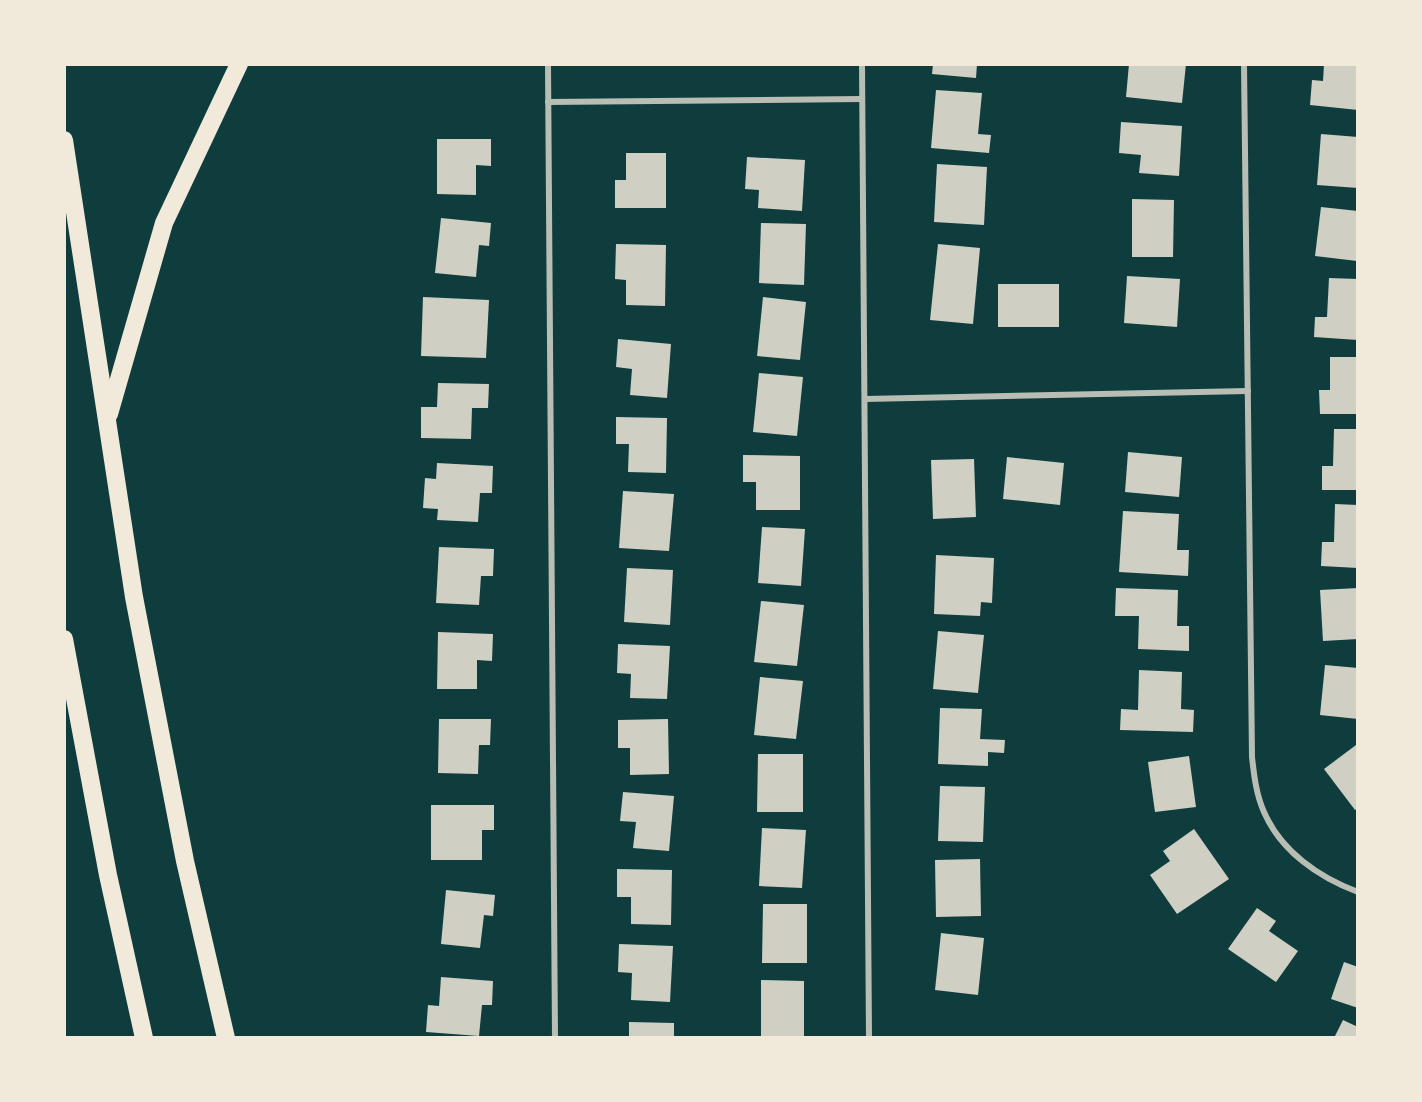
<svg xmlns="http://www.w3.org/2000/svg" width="1422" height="1102" font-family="Mulish,sans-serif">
<rect width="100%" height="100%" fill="#0f3d3e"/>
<g fill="#cfcfc3">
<polygon points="933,64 977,64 976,78 932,74"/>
<polygon points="1129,64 1186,64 1182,103 1126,97"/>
<polygon points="1324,64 1358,64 1358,110 1310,105 1312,80 1323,81"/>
<polygon points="936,90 982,93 978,134 991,135 989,153 931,148"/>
<polygon points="1121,122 1182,126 1179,176 1139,173 1141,155 1119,153"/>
<polygon points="1321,134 1358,137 1358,188 1317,185"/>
<polygon points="437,139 491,139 491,166 476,165 476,195 437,194"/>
<polygon points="626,153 666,153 666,208 615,208 615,180 626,180"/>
<polygon points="747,157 805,160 802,211 758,208 759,190 745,189"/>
<polygon points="937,164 987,167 984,225 934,222"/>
<polygon points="1132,199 1174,200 1173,257 1132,257"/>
<polygon points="1321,207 1358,211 1357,261 1315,256"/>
<polygon points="441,218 491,223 489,246 479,245 476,277 435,273"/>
<polygon points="761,223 806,224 804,285 759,283"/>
<polygon points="616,244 666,245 665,306 626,305 626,280 615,279"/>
<polygon points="938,244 980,248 973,324 930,320"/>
<polygon points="1127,276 1180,279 1177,327 1124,323"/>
<polygon points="1329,278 1358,279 1358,340 1314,337 1315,317 1327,317"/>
<rect x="998" y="284" width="61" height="43"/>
<polygon points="423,297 489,300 486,358 421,356"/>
<polygon points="763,297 806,302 800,360 757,356"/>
<polygon points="618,339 671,344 667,398 630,395 632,369 616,367"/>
<polygon points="1330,357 1358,357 1358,414 1320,414 1319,390 1330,390"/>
<polygon points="759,373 803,377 797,436 753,432"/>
<polygon points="438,383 489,384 488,408 472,408 471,439 421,438 421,407 437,407"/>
<polygon points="616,417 667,418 666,473 628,472 629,444 616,444"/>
<polygon points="1334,429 1358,429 1358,490 1322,490 1322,466 1333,466"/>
<polygon points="1128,452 1182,457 1179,497 1125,492"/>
<polygon points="743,455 800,456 800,510 756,510 756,482 743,482"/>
<polygon points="1007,457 1064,463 1060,505 1003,499"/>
<polygon points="974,459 976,517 933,519 931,460"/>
<polygon points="437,463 493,466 492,493 480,493 478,522 437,520 438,509 423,508 425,478 436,479"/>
<polygon points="623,491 674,494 669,551 619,548"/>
<polygon points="1335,504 1358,505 1358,568 1321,566 1322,542 1334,542"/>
<polygon points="1123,511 1179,514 1177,550 1189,550 1188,576 1119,572"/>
<polygon points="762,527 805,529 801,586 758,583"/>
<polygon points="439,547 494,549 493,576 481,576 479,605 436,603"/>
<polygon points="936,555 994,558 992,603 981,602 980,616 934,614"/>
<polygon points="627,568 673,570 670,625 624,622"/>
<polygon points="1116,588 1178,590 1177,626 1189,626 1189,651 1138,649 1139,616 1115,616"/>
<polygon points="1358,588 1358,639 1323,641 1320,590"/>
<polygon points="761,601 804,605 797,666 754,662"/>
<polygon points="938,631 984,635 978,693 933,689"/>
<polygon points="438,632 493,634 492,661 477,660 477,689 437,689"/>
<polygon points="618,644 670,646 667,699 630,698 631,674 617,673"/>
<polygon points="1325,665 1358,668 1358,719 1320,715"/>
<polygon points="1139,670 1182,672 1181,709 1194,710 1193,732 1120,730 1121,709 1138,710"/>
<polygon points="760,677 803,681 796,739 754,735"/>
<polygon points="940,708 982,709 980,739 1005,740 1004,753 988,752 988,766 938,764"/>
<polygon points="439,719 491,719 490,745 479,745 478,774 438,773"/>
<polygon points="668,719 669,774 630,775 630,748 618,748 618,720"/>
<polygon points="1356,745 1358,747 1358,808 1355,810 1324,769"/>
<polygon points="758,754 803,754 803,812 757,812"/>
<polygon points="1189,756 1196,807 1155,812 1148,762"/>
<polygon points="940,786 985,787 983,842 938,841"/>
<polygon points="623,792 674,796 669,851 633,848 636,822 620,821"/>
<polygon points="431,805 494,805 494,830 482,830 482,860 431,860"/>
<polygon points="762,828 806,830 802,888 759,886"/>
<polygon points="1194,829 1229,879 1177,914 1150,875 1170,861 1163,851"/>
<polygon points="980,859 981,916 936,917 935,860"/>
<polygon points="617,869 672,870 671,925 631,924 631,897 617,897"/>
<polygon points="446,890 495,895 493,916 484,915 480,948 441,944"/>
<polygon points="763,904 807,904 807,963 762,963"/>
<polygon points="1257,908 1276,921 1269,931 1298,951 1276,982 1228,949"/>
<polygon points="941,933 984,938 978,995 935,990"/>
<polygon points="619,944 673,946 670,1002 631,1000 632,973 618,972"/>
<polygon points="1344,962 1358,967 1358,1008 1331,999"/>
<polygon points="441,977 493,981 492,1005 482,1005 479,1036 426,1032 428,1005 439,1006"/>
<polygon points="761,980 804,981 804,1038 761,1038"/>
<polygon points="1343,1020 1358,1027 1358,1038 1334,1038"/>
<polygon points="629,1022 674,1023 674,1038 629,1038"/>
</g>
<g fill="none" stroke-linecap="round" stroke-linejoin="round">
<g stroke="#b8beb3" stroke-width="6">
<polyline points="548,64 555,1038"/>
<polyline points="862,64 869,1038"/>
<path d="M1244,64L1252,757C1254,775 1256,794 1264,812C1281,851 1318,877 1358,892"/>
<polyline points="548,102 862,99"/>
<polyline points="865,399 1248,391"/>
</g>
<g stroke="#f1e9da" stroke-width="18">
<polyline points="64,140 134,597 185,861 226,1038"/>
<polyline points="109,414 164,223 239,64"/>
<polyline points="64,639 108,875 144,1038"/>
</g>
</g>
<rect width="1422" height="1102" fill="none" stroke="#f1e9da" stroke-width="132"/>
</svg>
